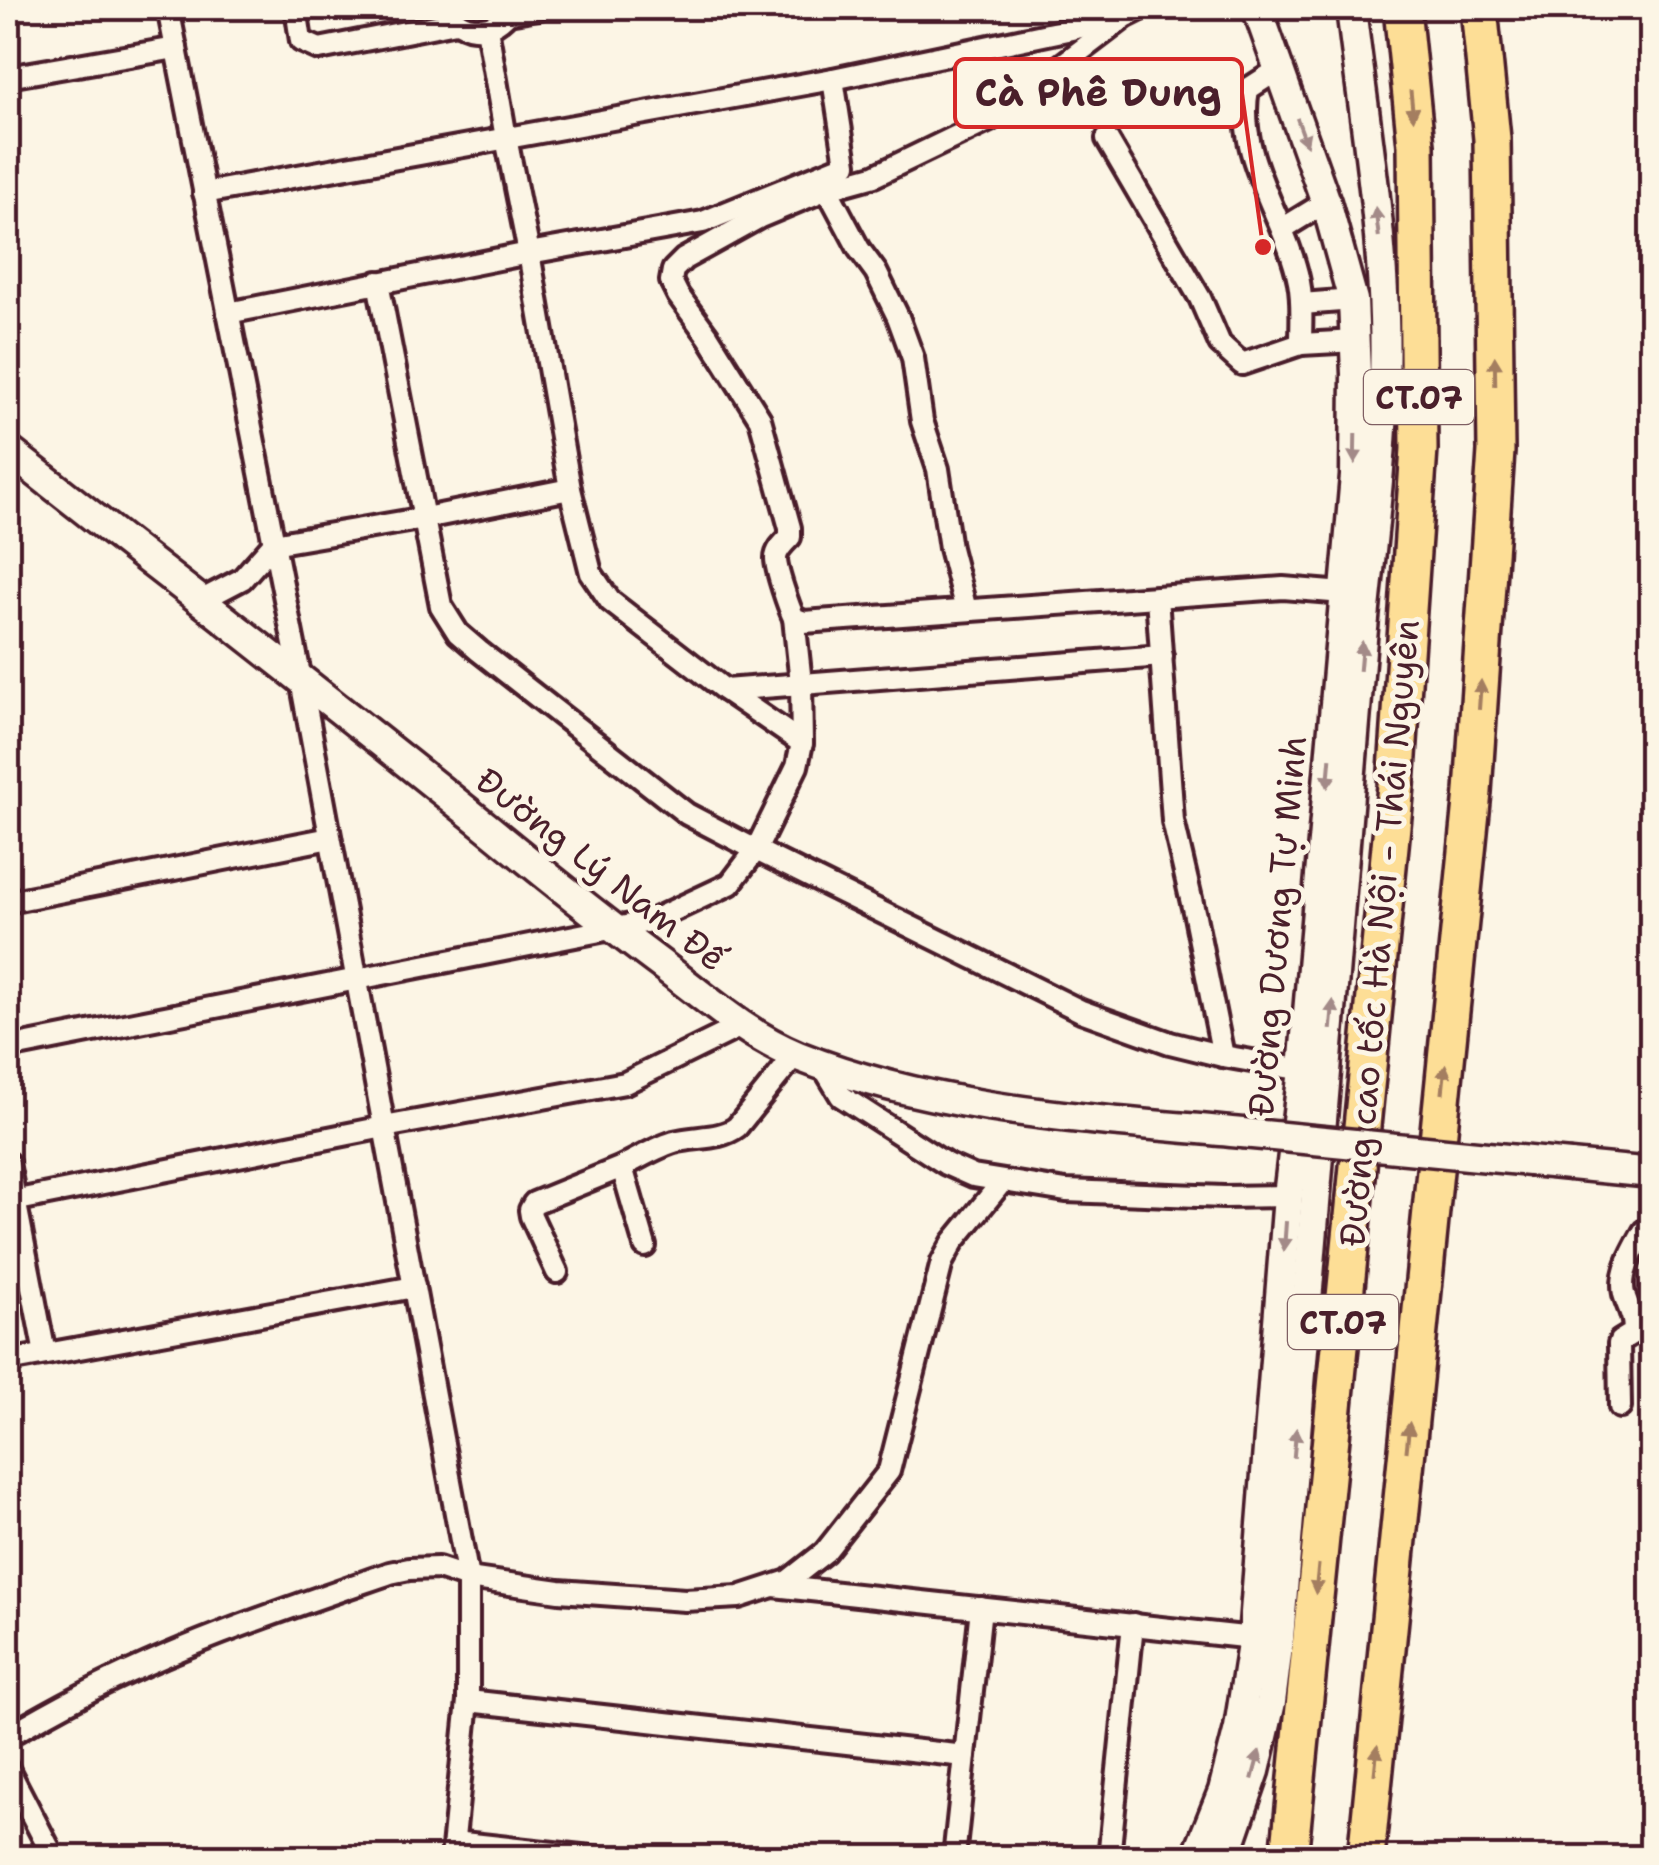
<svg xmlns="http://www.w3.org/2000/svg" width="1659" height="1865" font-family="'Shantell Sans',sans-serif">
<rect width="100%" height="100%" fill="#fcf5e5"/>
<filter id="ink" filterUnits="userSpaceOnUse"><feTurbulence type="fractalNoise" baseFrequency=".01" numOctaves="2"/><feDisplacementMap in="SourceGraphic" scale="20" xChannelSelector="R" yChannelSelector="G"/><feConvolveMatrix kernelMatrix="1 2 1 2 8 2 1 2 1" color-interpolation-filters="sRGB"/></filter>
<g filter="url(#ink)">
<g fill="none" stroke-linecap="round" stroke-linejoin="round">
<defs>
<g id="street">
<polyline points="168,8 301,680 468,1578 468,1701 452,1858"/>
<polyline points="296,8 301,41 319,49 456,22"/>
<path d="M445,8C461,35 495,35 511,8"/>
<path d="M1143,8L1125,17L988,121L874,176L827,189L760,217L684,259L673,270L671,281L678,295L708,336L760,419L790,528V537C784,543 776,550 776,559C776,570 789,608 794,618L804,622L1283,588L1356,594"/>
<polyline points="508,13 539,8"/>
<polyline points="487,28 506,138 529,253 570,489 591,573 610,601 725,690 802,743"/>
<path d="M1279,69L1248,89C1235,157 1286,217 1299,282C1303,302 1301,323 1301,344"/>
<polyline points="8,77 176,48"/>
<polyline points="1107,139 1200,298 1220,344 1242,364 1301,344 1356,341"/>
<polyline points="827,189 859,249 876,272 898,317 913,358 922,421 938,469 950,548 966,610"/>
<polyline points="204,193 833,79 1119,19"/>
<polyline points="1282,229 1326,202"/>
<polyline points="378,282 441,606 458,633 479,651 687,814 756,850 1081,1011 1170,1043 1223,1056 1315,1072"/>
<polyline points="1302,304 1353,300"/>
<polyline points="228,313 529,253 703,222 846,164 833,79"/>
<polyline points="1157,597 1173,821 1195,916 1223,1056"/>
<polyline points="200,601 242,579 273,544 425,518 570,489"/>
<polyline points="725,690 1162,656"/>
<polyline points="8,902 330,838"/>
<polyline points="8,1048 651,921 730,884 756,850 797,766 802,743 801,683 794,618"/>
<polyline points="821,1063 841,1096 946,1164 973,1176 1066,1191 1224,1197 1288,1196"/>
<polyline points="8,1163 45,1354"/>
<polyline points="8,1202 384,1127 625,1083 743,1025"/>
<path d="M645,1246L622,1167C639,1158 655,1148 674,1142C695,1136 720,1140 737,1127L795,1055"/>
<polyline points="557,1272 531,1216 530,1210 534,1203 622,1167"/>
<polyline points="8,1361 414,1287"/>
<path d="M1620,1407L1619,1344L1620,1341L1633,1333C1636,1319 1628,1308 1624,1294C1619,1273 1634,1249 1644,1231L1652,1227"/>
<polyline points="774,1586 1253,1638"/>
<polyline points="468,1701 965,1756"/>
<path d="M8,1736C32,1722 57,1708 82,1695C180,1644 286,1609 390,1573L409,1569L438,1568L468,1578L559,1591L685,1600L739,1597L788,1581L825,1552L889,1471L942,1262L953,1242L1002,1182"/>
<polyline points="8,1769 54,1858"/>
<polyline points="454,1842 600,1858"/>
<polyline points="954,1858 981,1608"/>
<polyline points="1109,1858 1133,1624"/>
</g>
<g id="secondary">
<path d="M8,450C168,576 330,700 488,828C543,873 598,917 654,959C700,993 744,1034 798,1056C939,1112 1093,1119 1242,1133"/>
<polyline points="1570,1165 1652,1173"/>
<polyline points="1196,1858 1223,1791 1239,1728 1253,1638 1288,1196 1303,1070 1355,476 1356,374 1353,300 1326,202 1257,8"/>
<path d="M1225,1858L1255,1771L1271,1702L1279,1638L1361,650C1371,540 1388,428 1384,317C1381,214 1363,110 1351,8"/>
</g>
<g id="highway">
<polyline points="1289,1858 1396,786 1419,449 1416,145 1402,8"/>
<polyline points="1366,1858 1473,792 1496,451 1492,139 1479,8"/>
</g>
</defs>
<use href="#street" stroke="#4a1f2b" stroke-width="28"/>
<use href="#secondary" stroke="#4a1f2b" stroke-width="35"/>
<use href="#highway" stroke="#4a1f2b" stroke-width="42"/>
<use href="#street" stroke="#fcf5e5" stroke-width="20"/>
<use href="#secondary" stroke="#fcf5e5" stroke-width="28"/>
<use href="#highway" stroke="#fdde96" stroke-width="35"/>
<defs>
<polyline id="secondary-bridge" points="1242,1133 1570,1165"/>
</defs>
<use href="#secondary-bridge" stroke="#4a1f2b" stroke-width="35" stroke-linecap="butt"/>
<use href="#secondary-bridge" stroke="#fcf5e5" stroke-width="28"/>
</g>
<defs><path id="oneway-solid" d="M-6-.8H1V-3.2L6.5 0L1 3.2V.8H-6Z" transform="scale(2.5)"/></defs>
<g fill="#a47e60">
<use href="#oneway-solid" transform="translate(1412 105) rotate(84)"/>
<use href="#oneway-solid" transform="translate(1495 371) rotate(-91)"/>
<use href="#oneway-solid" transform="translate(1480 695) rotate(-86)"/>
<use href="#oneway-solid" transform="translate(1444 1079) rotate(-84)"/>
<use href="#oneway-solid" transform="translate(1408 1437) rotate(-84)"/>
<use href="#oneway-solid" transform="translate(1317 1579) rotate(96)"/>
<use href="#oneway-solid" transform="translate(1376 1760) rotate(-84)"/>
</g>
<g fill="#a38a88">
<use href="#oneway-solid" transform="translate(1302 132) rotate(70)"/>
<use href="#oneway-solid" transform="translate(1377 222) rotate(-97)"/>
<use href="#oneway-solid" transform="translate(1355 449) rotate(91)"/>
<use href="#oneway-solid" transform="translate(1361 656) rotate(-85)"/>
<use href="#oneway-solid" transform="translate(1329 773) rotate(95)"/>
<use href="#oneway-solid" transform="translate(1332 1015) rotate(-85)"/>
<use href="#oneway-solid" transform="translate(1285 1236) rotate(94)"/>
<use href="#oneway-solid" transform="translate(1295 1443) rotate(-85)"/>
<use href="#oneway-solid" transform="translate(1256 1765) rotate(-75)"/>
</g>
</g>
<g text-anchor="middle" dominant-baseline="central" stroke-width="10" stroke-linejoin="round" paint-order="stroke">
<g fill="#fcf5e5" stroke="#7f5f63" stroke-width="2.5">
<rect x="1364" y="370" width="110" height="54" rx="8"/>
<rect x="1288" y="1295" width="110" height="54" rx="8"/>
</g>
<g font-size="32" font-weight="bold" fill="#4a1f2b">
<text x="1419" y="397">CT.07</text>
<text x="1343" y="1322">CT.07</text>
</g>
<g font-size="35" fill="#4a1f2b" stroke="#fcf5e5">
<text transform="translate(601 869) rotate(38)">Đường Lý Nam Đế</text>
<text transform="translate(1277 926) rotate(-85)">Đường Dương Tự Minh</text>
<text transform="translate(1379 933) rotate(-85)">Đường cao tốc Hà Nội - Thái Nguyên</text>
</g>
</g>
<path fill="none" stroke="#d62828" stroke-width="4" d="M1263 247L1242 93"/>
<circle fill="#d62828" stroke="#fcf5e5" stroke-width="4" cx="1263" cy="247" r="10"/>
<rect fill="#fcf5e5" stroke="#d62828" stroke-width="4" x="955" y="59" width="287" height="68" rx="10"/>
<g font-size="38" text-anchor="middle" font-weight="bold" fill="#4a1f2b">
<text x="1098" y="106">Cà Phê Dung</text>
</g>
<rect width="1659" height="1865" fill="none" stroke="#fcf5e5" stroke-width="40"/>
<rect x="20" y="20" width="1619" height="1825" fill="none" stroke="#4a1f2b" stroke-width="4" filter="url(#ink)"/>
</svg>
